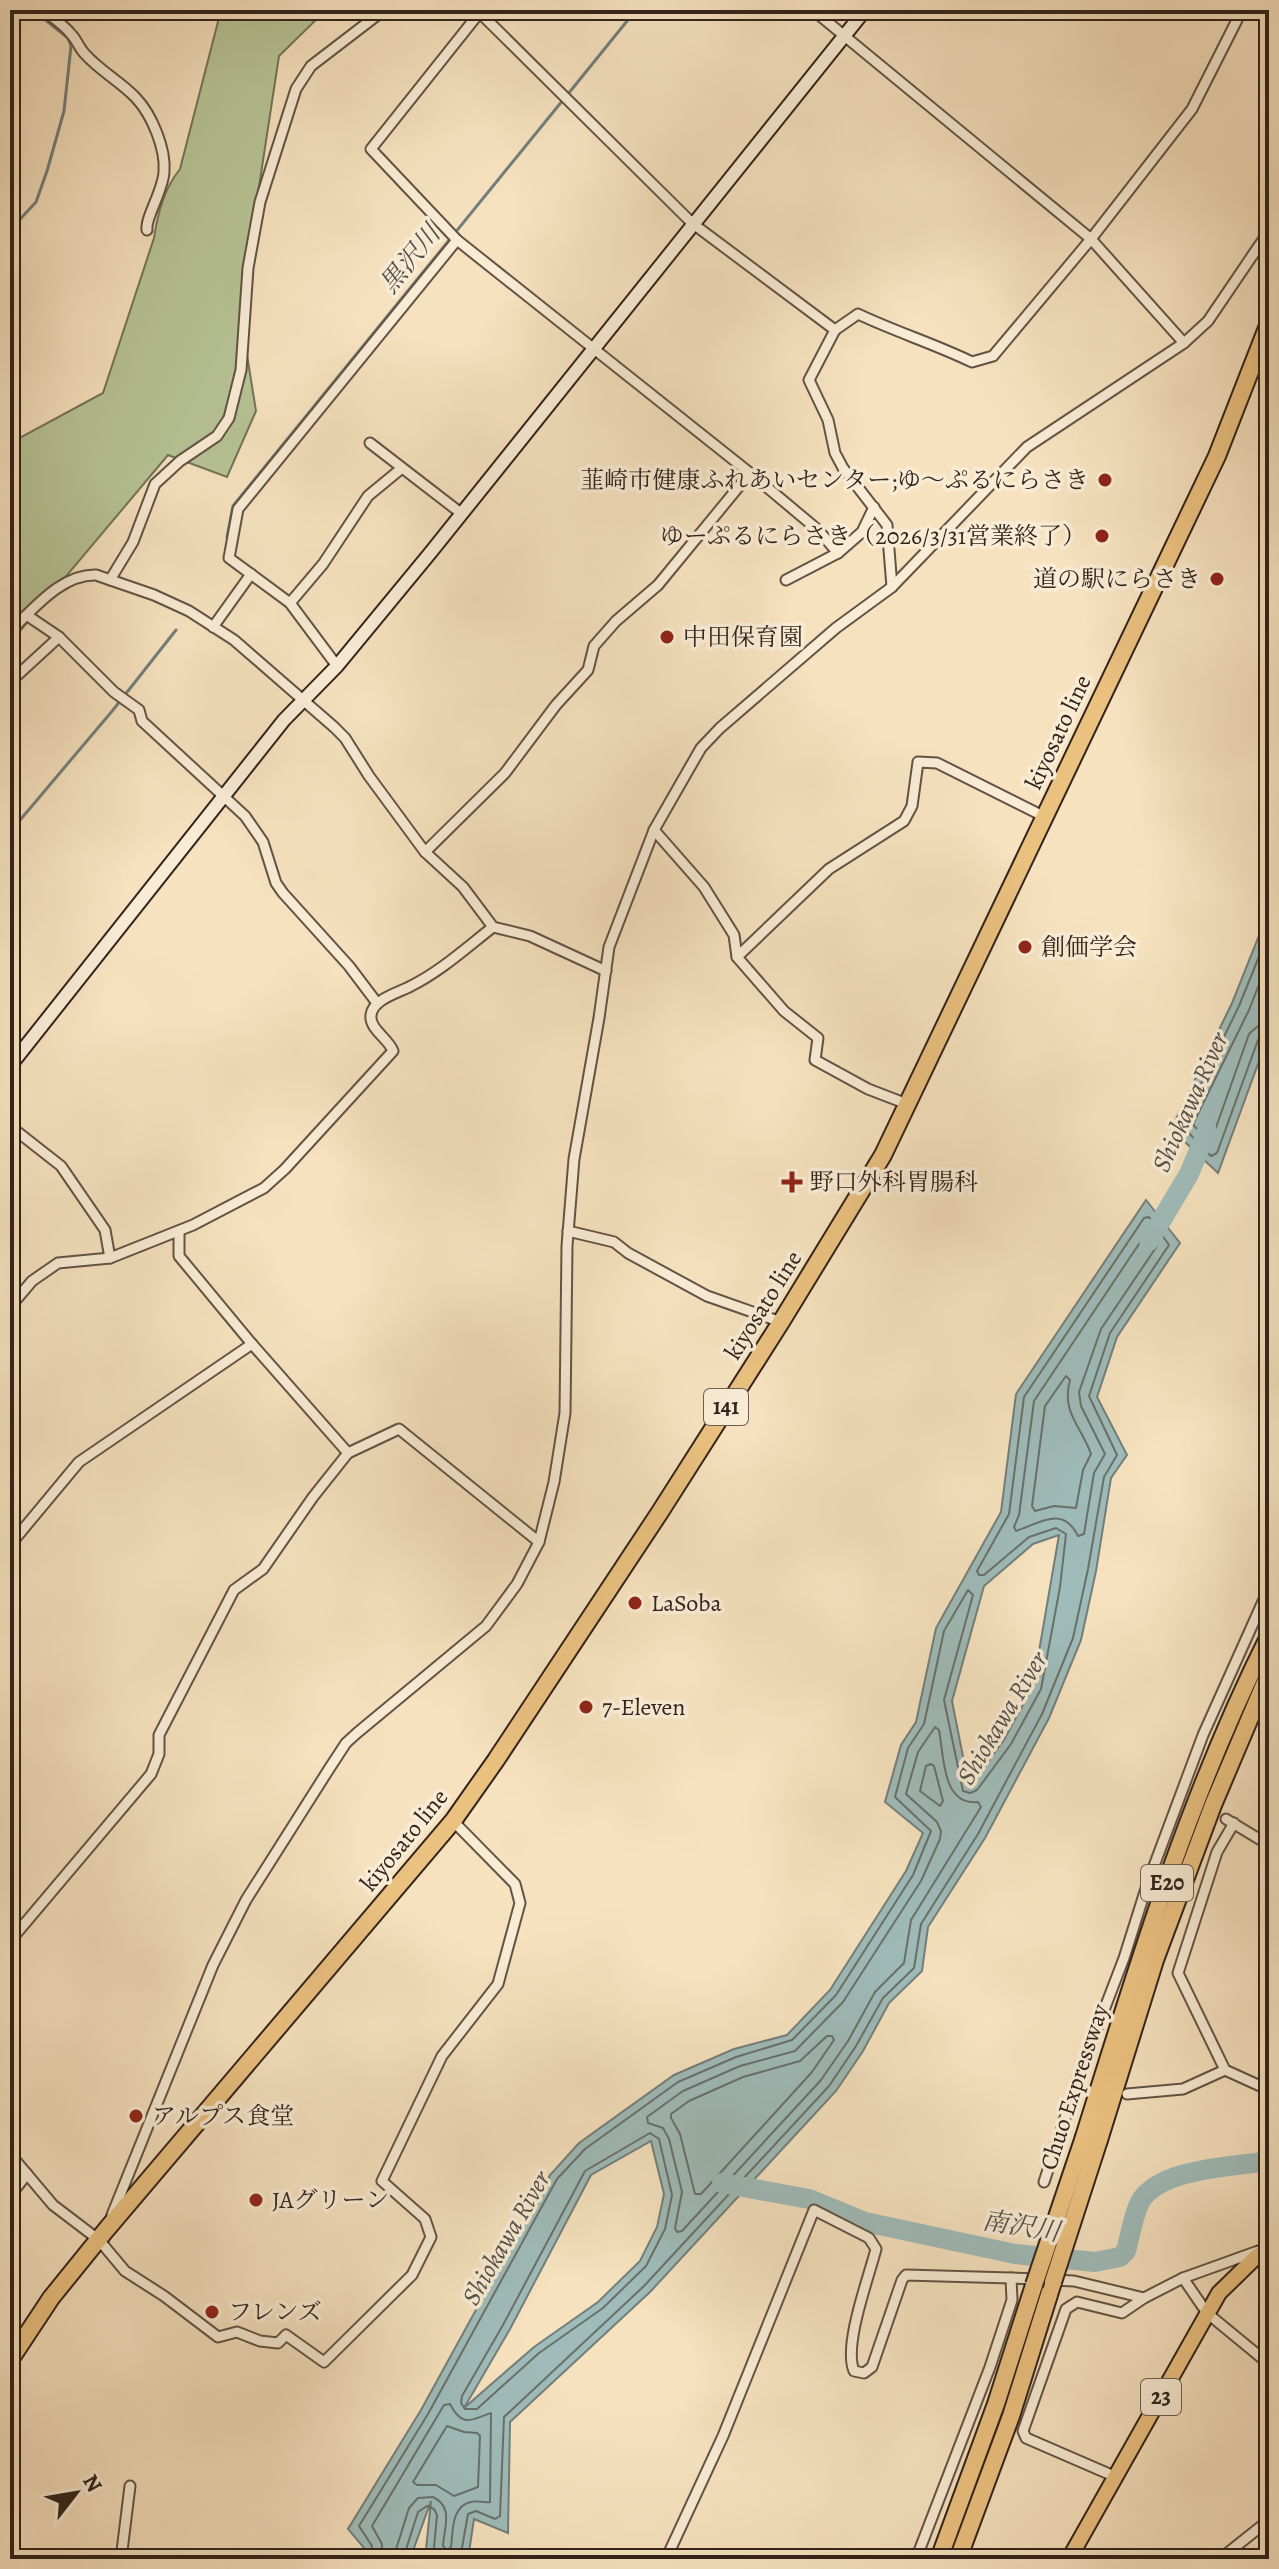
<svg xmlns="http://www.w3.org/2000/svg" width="1279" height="2569" font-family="Alegreya,'Noto Serif JP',serif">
<rect width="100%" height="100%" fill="#f6e2bf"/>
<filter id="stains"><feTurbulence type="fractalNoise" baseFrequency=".0025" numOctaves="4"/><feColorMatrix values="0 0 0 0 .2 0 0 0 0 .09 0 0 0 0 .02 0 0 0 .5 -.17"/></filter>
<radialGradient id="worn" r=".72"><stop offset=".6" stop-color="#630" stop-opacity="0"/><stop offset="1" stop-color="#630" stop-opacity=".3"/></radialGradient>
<path fill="#b7c496" stroke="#747459" stroke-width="2" d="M221,10H326L279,56L240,311L256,411L227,477L168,455L10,643V443L103,393L154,238C158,212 164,189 180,169Z"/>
<g fill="#9fbcba" stroke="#737f7b" stroke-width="2" fill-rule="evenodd">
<polygon points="1269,823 1269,1034 1218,1173 1171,1129 1232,1003 1268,913 1263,842"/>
<path d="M1146,1200L1180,1243L1117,1337L1097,1397L1127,1455L1111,1478L1096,1571L1081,1640L1049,1718L985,1838L928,1927L922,1971L889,2003L863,2051L836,2091L650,2292L510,2422L508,2533L474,2519L468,2559H425L431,2501L410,2559H362L365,2549L348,2529L421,2410L550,2175L579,2143L674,2075L734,2049L787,2035L830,1990L906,1871L923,1833L885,1802L901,1745L916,1722L936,1628L1001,1512L1016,1394ZM1059,1535L1033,1686L1004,1740L969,1787L952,1701L984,1586L1033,1544ZM651,2141L664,2194L657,2227L640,2261L598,2302L534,2347L464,2408L510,2329L591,2175Z"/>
</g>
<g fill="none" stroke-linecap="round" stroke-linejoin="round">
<g stroke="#68706b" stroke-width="2">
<polyline points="1269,932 1239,1006 1181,1125 1211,1156 1217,1153 1258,1040 1262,1035 1269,1034"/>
<polyline points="1269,959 1249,1010 1194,1122 1194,1126 1207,1138 1213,1136 1249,1034 1258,1026 1269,1024"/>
<path d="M1149,1234L1157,1246L1101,1329L1079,1392L1081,1406L1105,1454L1094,1473L1084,1534L1078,1536C1063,1505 1040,1523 1016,1531L1014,1527L1019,1515L1034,1401L1145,1235Z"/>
<path d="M1066,1376L1070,1380C1061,1412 1081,1426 1091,1454L1083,1470L1076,1508L1054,1506L1035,1511L1032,1506L1045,1406Z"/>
<path d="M935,1727L939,1730C944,1756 942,1806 978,1802L981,1807L911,1920L904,1963L875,1992L848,2041L821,2080L682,2231L677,2232L675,2228L682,2192L669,2139L663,2128L648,2123L647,2117L683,2091L740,2066L795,2051L843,2002L921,1881L940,1839L941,1831L937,1822L906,1794L918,1752Z"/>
<polygon points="931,1764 934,1766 943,1801 940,1806 920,1791 926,1766"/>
<polygon points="827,2036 832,2036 834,2040 812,2072 701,2194 695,2194 680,2134 671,2118 671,2114 689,2101 743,2077 800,2061"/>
<polygon points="650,2133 659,2139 672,2195 665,2229 646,2266 603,2308 539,2353 477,2409 465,2409 461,2403 462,2396 503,2325 585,2171"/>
<polygon points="447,2426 464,2432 477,2433 480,2436 478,2487 454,2496 436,2485 417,2485 413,2482"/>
<polyline points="370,2559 372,2546 359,2526 428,2414 557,2179 585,2149 678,2082 736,2057 792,2040 836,1995 913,1875 931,1831 895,1797 908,1748 924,1724 944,1631 968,1590 973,1595 944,1700 963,1791 970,1793 977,1790 1011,1744 1041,1689 1060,1587 1066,1534 1056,1528 1029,1537 984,1575 979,1575 977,1571 1009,1514 1024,1397 1144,1218 1149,1217 1169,1245 1110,1333 1089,1396 1117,1455 1104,1477 1088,1569 1073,1638 1042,1714 978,1834 921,1924 914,1968 883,1998 856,2046 829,2086 644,2286 504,2417 500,2516 495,2519 476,2511 468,2514 460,2559"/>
<path d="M381,2559L382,2544L372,2526L444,2405L450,2404C463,2429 472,2419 491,2413L490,2502C484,2503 477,2500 471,2502C451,2506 453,2532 451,2547L447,2550L443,2546C444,2527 454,2507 433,2497L418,2498L409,2508L393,2559"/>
<polyline points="403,2559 418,2512 427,2506 434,2509 437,2515 433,2559"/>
</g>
<g stroke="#737f7b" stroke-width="3">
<polyline points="568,94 636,10"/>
<polyline points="10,230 36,202 47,171 64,111 71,46 68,38 38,14"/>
<polyline points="227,537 233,506 563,100"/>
<polyline points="10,832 113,710 176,630"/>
</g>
<g stroke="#9fbcba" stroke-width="20">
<polyline points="1149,1241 1189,1174 1207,1131"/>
<path d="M722,2183L809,2199L865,2222L1015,2254L1095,2262L1120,2257L1126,2251C1130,2236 1133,2216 1140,2202C1159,2168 1233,2167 1269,2161"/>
</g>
<defs>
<g id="street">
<path d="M43,10C52,17 64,25 71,34C77,40 79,48 85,54C100,71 121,82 136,98C152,115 166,149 164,172C163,191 145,218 147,230"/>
<polyline points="477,10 692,223 835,330 809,380 828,420 835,453 843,468 887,525 892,587"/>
<polyline points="813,10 1091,239 1184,343"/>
<polyline points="480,12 371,149 457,240 750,473 818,530 838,553"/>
<path d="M835,330L858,314C896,332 935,344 972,362L993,356L1091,239L1192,109L1237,20L1239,10"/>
<polyline points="370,443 462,514"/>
<polyline points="110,580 133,542 155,484 180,461 217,436 229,418 241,370 248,268 260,202 296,89 311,66 384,10"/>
<polyline points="786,580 838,553 862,532 874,507"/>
<polyline points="290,603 323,564 368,496 402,468"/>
<polyline points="28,616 59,637 114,692 139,710 142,721 245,816 263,842 276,883 283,893 349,966 377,1003"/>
<polyline points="213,627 251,574"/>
<path d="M10,631C34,609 61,574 96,575L154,595L189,611L234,640L334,727L345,738L369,776L425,852L463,887L493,927L530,936L606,971"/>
<polyline points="337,666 290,603 229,558 238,509 457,240"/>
<polyline points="10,682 59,637"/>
<polyline points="654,830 704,887 734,935 737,957 784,1011 818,1038 815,1060 868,1089 907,1104"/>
<polyline points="425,852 505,773 556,705 588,670 594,646 616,621 658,585 750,473"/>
<polyline points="737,957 829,869 904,821 912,806 918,762 937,763 1045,817"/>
<polyline points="10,1126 61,1166 105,1230 110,1258"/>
<polyline points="179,1231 179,1256 252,1344 348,1453"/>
<polyline points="568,1231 614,1242 628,1253 707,1296 781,1322"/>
<path d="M10,1307L32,1281L58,1263L110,1258L193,1225L264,1188L285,1169L393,1051C389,1039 369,1029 371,1015C373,999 398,993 411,986C441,971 466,948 493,927"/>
<polyline points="10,1545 79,1462 252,1344"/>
<polyline points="1226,1819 1269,1845"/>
<polyline points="1234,1823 1217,1852 1178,1973 1225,2070 1269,2090"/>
<polyline points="10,1941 151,1774 159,1754 159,1735 234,1590 263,1569 313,1497 348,1453 399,1429 539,1542"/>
<polyline points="1127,2094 1183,2089 1225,2070"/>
<polyline points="10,2154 53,2205 99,2240 125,2271 164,2296 218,2337 237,2332 260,2341 278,2343 286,2335 324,2362 412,2275 431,2237 425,2219 382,2181 442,2056 498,1984 520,1903 515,1884 453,1821"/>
<polyline points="1044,2182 1078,2078 1124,1958 1148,1882 1203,1735 1269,1588"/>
<polyline points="10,2196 27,2174"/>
<polyline points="112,2215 213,1965 246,1900 329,1769 346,1743 357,1733 486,1626 517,1584 539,1542 554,1482 565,1413 567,1246 574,1159 599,1018 609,947 654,830 682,781 701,748 720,728 836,628 892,587 1027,447 1184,343 1208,321 1269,231"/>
<polyline points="1183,2278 1207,2313 1269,2364"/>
<polyline points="1053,2280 1074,2281 1144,2298 1183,2278 1258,2251"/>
<polyline points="1116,2477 1026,2438 1023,2431 1066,2309 1077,2302 1122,2313 1144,2298"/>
<polyline points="121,2559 130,2486"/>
<path d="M666,2559L723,2436L814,2210L869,2238L876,2249C869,2277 843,2345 854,2371L864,2373L872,2367L902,2280L906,2275L1011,2278"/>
<polyline points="916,2559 990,2367 1012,2300 1011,2278 1038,2279"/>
<polyline points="1220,2559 1269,2520"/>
</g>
<polyline id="secondary" points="10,1066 284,720 337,666 431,552 865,10"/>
<polyline id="primary" points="1069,2559 1219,2293 1256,2257 1269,2248"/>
<g id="highway">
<path d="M1084,2137C1137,1967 1189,1795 1269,1636"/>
<polyline points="1099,2140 1155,1960 1213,1805 1269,1673"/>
<polyline points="10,2360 51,2298 106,2230 453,1821 496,1760 660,1512 781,1322 883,1155 1217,456 1269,323"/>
<polyline points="939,2559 996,2404 1034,2285"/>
<polyline points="958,2559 1011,2416 1053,2282"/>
</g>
</defs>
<use href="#street" stroke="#635345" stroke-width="13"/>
<use href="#secondary" stroke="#32231c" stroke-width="16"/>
<use href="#primary" stroke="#32231c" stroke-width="18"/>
<use href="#highway" stroke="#32231c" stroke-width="20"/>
<use href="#street" stroke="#f9ecd5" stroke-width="9"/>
<use href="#secondary" stroke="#f9ecd5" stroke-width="12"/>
<use href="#primary" stroke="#ebc180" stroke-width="14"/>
<use href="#highway" stroke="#ebc180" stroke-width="16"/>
<defs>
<g id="highway-bridge">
<polyline points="1053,2282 1099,2140"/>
<polyline points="1034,2285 1084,2137"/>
</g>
</defs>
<use href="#highway-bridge" stroke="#32231c" stroke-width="20" stroke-linecap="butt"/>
<use href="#highway-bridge" stroke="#ebc180" stroke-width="16"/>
</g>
<g fill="#8f2418" stroke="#f9ecd5" stroke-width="3">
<circle cx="1105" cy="480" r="8"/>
<circle cx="1102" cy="536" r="8"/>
<circle cx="1217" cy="579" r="8"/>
<circle cx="667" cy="637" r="8"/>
<circle cx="1025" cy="947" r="8"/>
<path d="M788 1170h8v8h8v8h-8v8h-8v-8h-8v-8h8z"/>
<circle cx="635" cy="1603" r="8"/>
<circle cx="586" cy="1707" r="8"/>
<circle cx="136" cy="2116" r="8"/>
<circle cx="256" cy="2200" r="8"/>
<circle cx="212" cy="2312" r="8"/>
</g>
<g text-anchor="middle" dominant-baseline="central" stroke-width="7" stroke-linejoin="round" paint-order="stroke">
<g fill="#f9ecd5" stroke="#6e5f54" stroke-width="2">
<rect x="704" y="1389" width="44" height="36" rx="6"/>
<rect x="1141" y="1865" width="52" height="36" rx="6"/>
<rect x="1141" y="2379" width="40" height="36" rx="6"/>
</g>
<g font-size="22" font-weight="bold" fill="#32231c">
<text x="726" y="1407">141</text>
<text x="1167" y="1883">E20</text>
<text x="1161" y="2397">23</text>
</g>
<g font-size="24" fill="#32231c" stroke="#f9ecd5" text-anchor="start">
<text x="1089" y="480" text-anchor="end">韮崎市健康ふれあいセンター;ゆ～ぷるにらさき</text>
<text x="1086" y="536" text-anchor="end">ゆーぷるにらさき（2026/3/31営業終了）</text>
<text x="1201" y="579" text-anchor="end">道の駅にらさき</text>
<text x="683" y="637">中田保育園</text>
<text x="1041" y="947">創価学会</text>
<text x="810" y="1182">野口外科胃腸科</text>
<text x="651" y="1603">LaSoba</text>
<text x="602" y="1707">7-Eleven</text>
<text x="152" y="2116">アルプス食堂</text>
<text x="272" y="2200">JAグリーン</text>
<text x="228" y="2312">フレンズ</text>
</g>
<g font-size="24" fill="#32231c" stroke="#f9ecd5">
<text transform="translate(1058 732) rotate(-65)">kiyosato line</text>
<text transform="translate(763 1305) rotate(-58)">kiyosato line</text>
<text transform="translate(404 1840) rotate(-51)">kiyosato line</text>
<text transform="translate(1074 2087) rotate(-72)">Chuo Expressway</text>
</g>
<g font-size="26" font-style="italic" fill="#53514b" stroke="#f9ecd5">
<text transform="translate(410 259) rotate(-51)">黒沢川</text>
<text transform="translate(1190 1102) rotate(-66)">Shiokawa River</text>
<text transform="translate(1002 1718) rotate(-59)">Shiokawa River</text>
<text transform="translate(1021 2226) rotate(9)">南沢川</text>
<text transform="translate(506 2238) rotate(-60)">Shiokawa River</text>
</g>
</g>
<rect width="1279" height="2569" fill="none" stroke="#f6e2bf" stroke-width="40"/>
<rect x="12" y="12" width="1255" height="2545" fill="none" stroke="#32231c" stroke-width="4"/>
<rect x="20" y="20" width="1239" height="2529" fill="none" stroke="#32231c" stroke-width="2"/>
<g transform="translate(76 2493) rotate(59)" stroke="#f9ecd5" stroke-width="6" paint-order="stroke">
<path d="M0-6L14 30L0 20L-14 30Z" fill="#32231c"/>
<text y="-12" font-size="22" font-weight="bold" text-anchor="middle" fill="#32231c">N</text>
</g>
<rect width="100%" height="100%" filter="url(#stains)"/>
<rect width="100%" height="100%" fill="url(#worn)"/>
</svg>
